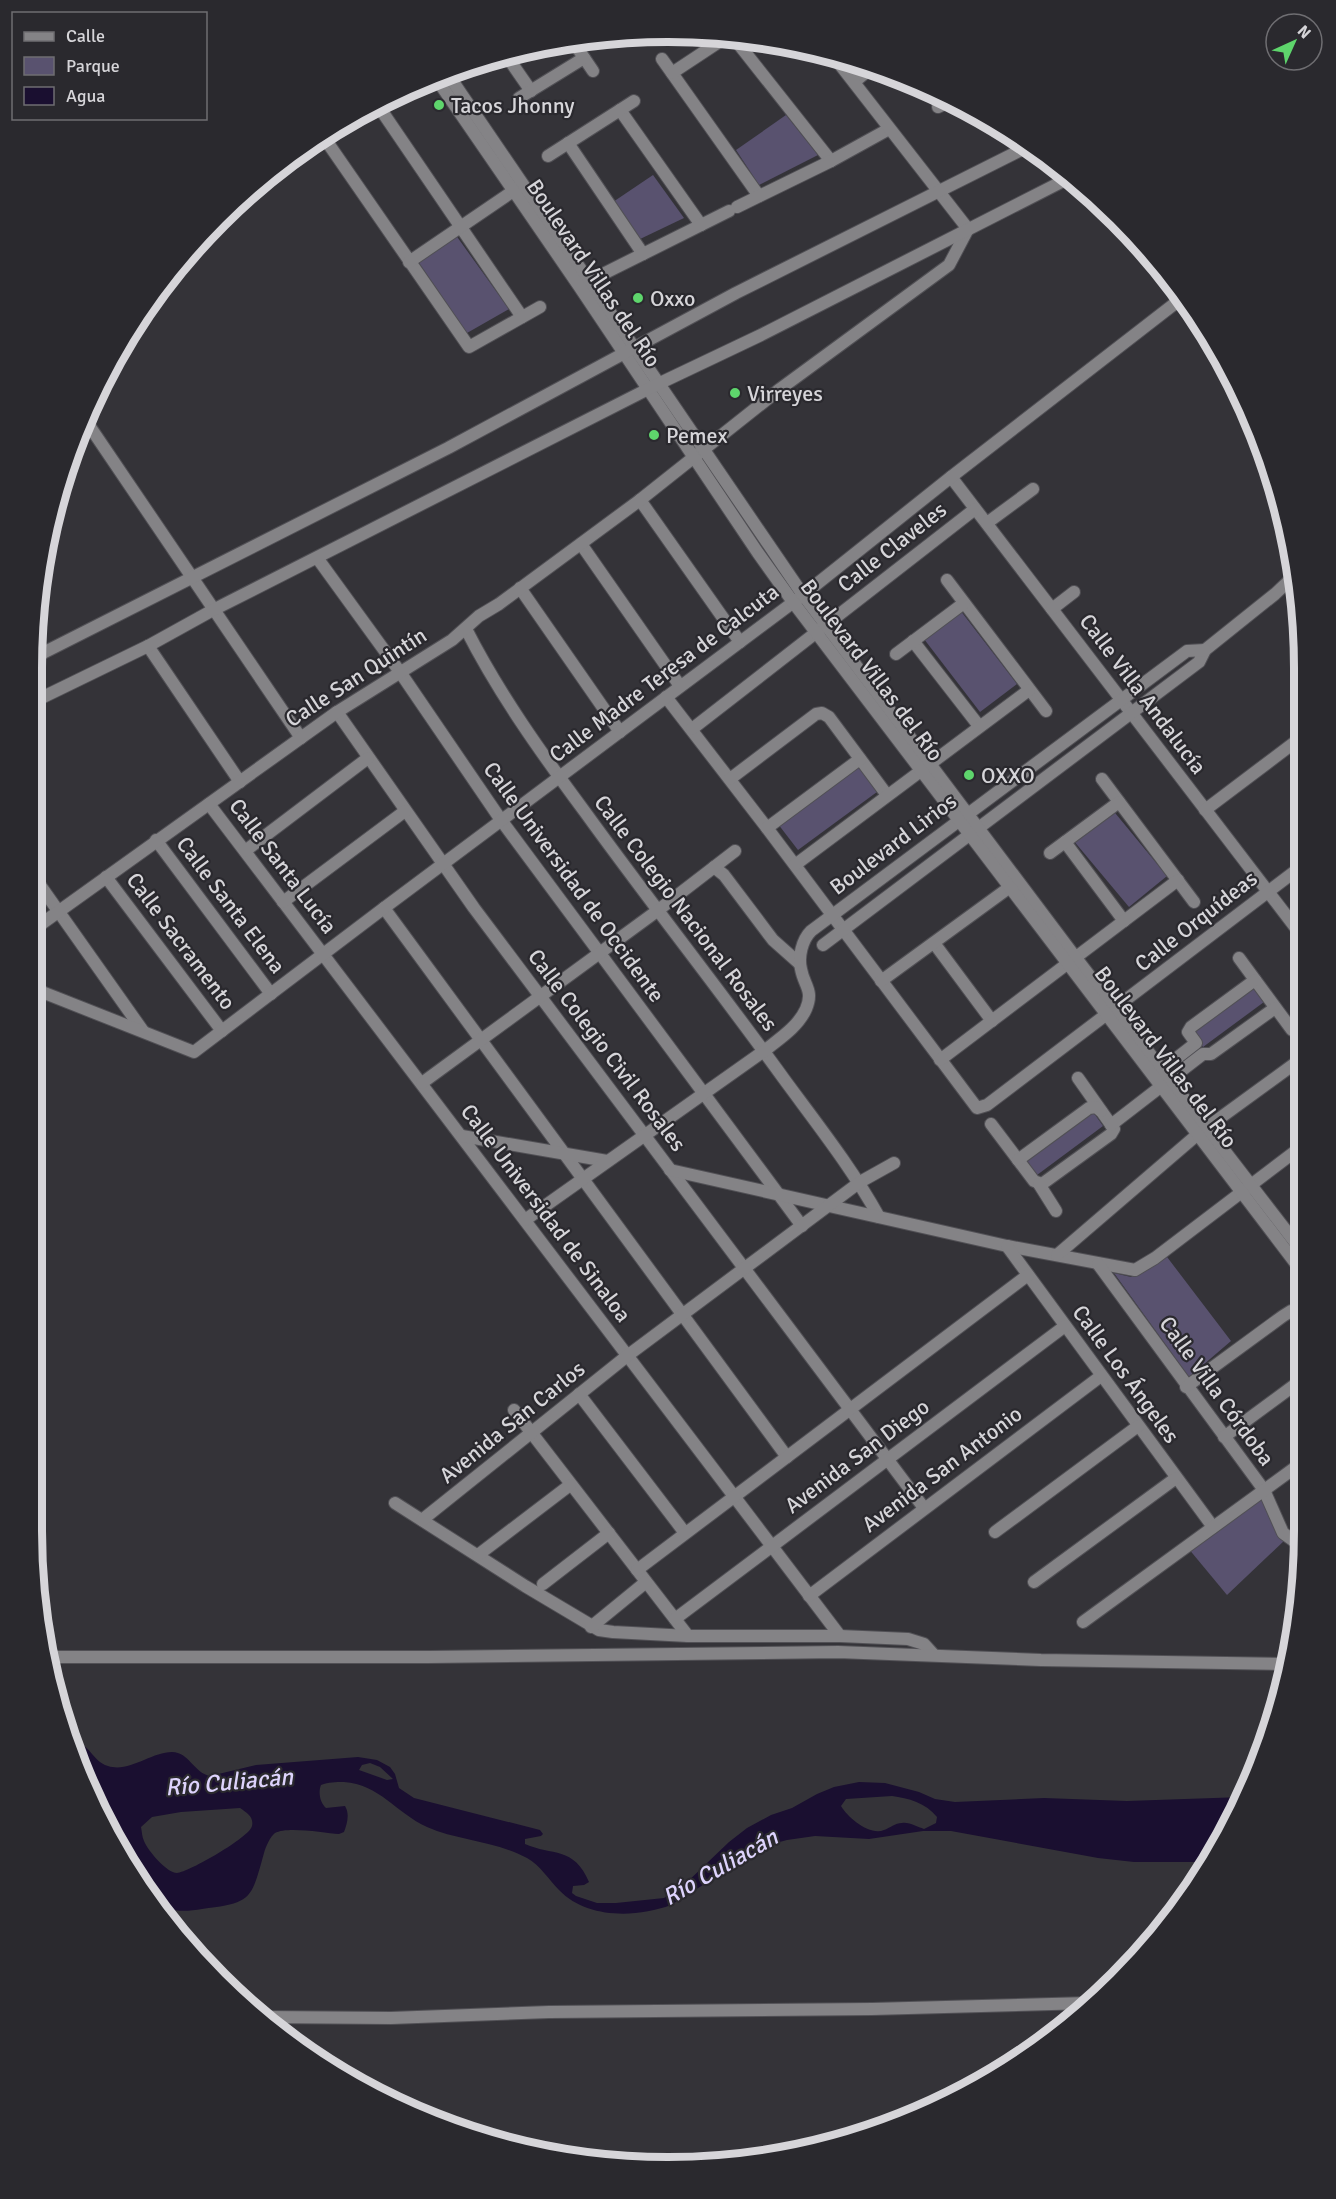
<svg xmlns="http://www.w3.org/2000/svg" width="1336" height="2199" font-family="Signika,sans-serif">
<rect width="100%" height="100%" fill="#343338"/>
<g fill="#59526f">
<polygon points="786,115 818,155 759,185 736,150"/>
<polygon points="653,175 684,218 638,240 613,202"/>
<polygon points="455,234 509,309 467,333 417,260"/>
<polygon points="960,610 1017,684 980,712 924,639"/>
<polygon points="861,762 881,789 798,850 778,824"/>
<polygon points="1111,808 1167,876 1129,907 1073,840"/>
<polygon points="1250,984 1264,1002 1203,1047 1189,1029"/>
<polygon points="1091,1109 1103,1126 1037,1175 1025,1158"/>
<polygon points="1164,1253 1231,1341 1189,1377 1114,1273 1131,1277"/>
<polygon points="1262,1494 1285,1540 1227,1595 1188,1548"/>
</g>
<path fill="#1a0f30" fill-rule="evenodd" d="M66,1738C92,1743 91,1761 108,1766C129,1773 151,1752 172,1752C189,1752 194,1773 210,1776L256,1765L358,1757L377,1760L390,1767L395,1774L399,1788L414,1798L540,1830L543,1834L541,1836L525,1839V1844C552,1856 574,1846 589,1882L584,1885L573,1886L572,1893L576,1896L597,1903H616L664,1898L683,1886L729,1842L747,1828L771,1815L792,1808L817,1794L834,1787L859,1782L885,1783L919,1792L935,1799L955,1802L1044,1798L1127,1801L1243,1797L1205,1862H1134L1098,1858L951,1831H923L869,1839L815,1836L787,1840L765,1846L671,1905C636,1918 587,1919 559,1890C549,1880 540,1865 527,1858C496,1841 459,1841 427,1827C396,1813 379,1784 344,1782C335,1782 329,1782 321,1785C318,1792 320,1803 326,1808L345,1806C350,1814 347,1824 344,1832L339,1834C325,1833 287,1826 275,1833C270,1837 266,1846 264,1853C251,1900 252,1903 202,1909C189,1911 172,1913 162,1905C147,1894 143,1873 128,1862L97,1813ZM370,1763L380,1767L393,1779L387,1780L359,1770L362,1765ZM892,1796C908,1798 926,1803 937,1817L936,1823L924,1829C917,1827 910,1822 902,1823C895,1823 890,1828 884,1830C870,1836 848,1818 841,1806L846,1799ZM240,1808C247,1813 254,1817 252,1826C250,1837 189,1872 177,1873C167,1873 148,1851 144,1841C142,1837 142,1832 141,1827L152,1817L181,1812Z"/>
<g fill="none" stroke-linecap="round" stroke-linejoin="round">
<defs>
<g id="minor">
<polyline points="733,37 831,161"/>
<polyline points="572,40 593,71"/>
<polyline points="506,55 531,91"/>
<polyline points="662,59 759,196"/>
<polyline points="672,73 728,36"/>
<polyline points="854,82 871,68"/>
<polyline points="519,98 584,58"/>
<polyline points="377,104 522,317"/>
<polyline points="938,107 953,100"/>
<polyline points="620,110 701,225"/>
<polyline points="323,136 469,347 540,307"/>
<polyline points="568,143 643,254"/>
<polyline points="548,156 634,101"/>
<polyline points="737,207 831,161 889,129"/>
<polyline points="409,262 522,185"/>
<polyline points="581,285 729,211"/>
<polyline points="84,418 301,738"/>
<polyline points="951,477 1302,936"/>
<polyline points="640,500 740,642"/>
<polyline points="987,523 1033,489"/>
<polyline points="581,544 680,686"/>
<polyline points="318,559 400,672 501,820 802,1226"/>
<polyline points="947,580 1046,711"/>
<polyline points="520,588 620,732"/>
<polyline points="1052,609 1074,592"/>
<path d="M466,629C499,694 542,754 585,812C650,902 719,989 784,1079C817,1124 852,1168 879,1217"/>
<polyline points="913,641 979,726"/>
<polyline points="148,646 240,782"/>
<polyline points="896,654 964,603"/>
<polyline points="666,697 767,828 977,1108 987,1105 1302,866"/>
<polyline points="337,712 474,908 924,1508"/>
<polyline points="692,729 975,509"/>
<polyline points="730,779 816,714 822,713 829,717 887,795"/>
<polyline points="1102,779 1194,902"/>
<polyline points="209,804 840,1636"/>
<polyline points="1205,810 1303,736"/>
<polyline points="767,828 860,759"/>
<polyline points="156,840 271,994"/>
<polyline points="1065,842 1124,921"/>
<polyline points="245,851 368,758"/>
<polyline points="1050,853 1119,802"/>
<polyline points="795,865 1029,690"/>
<polyline points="714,867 724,875 773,940 800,964"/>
<polyline points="106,877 222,1031"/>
<polyline points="37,881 143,1031"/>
<polyline points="283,902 405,811"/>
<polyline points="384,908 787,1457"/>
<polyline points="37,927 337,712 452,640 479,616 499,604 640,500 780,389 949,265 968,229 831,53"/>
<polyline points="934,943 992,1021"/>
<polyline points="823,945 1199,662 1205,650 1275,594 1293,577"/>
<polyline points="1239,958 1292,1030"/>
<polyline points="881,981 1010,887"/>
<polyline points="37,990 194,1052 384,908 803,595 951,477 1182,298"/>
<polyline points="940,1060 1178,880"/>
<polyline points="1155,1075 1196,1043 1188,1032 1191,1027 1255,980"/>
<polyline points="422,1083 657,911 735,851"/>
<polyline points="991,1124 1034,1181 1042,1184 1111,1134 1114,1129 1078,1078"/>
<polyline points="1111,1125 1203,1054 1211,1054 1275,1008"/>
<polyline points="462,1136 607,1161"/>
<polyline points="1018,1160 1089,1108 1096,1107 1101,1111"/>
<polyline points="670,1170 1007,1246 1135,1270 1155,1258 1301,1147"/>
<polyline points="1039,1184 1056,1211"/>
<path d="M525,1220L764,1051C779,1039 798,1027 806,1009C814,990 804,986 801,969C798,957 802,940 811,931L1187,651L1205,650"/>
<polyline points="1007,1246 1213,1527"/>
<polyline points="1057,1255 1198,1134 1301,1059"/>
<polyline points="1098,1264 1264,1490 1283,1533 1297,1543"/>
<polyline points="1186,1387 1283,1316 1291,1311 1300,1309"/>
<polyline points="579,1394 685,1533"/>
<polyline points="514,1410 688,1636"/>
<polyline points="1224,1437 1300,1381"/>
<polyline points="395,1503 525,1586 599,1630 613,1632 688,1636 840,1636 908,1639 924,1644 934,1655"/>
<polyline points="422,1520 627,1356 860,1182 894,1163"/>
<polyline points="995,1532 1138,1426"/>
<polyline points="478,1555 570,1485"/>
<polyline points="637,1570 1028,1275"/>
<polyline points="1034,1582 1176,1478"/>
<polyline points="543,1584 609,1533"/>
<polyline points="809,1596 1101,1376"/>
<polyline points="675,1619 1065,1326"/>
<polyline points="1083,1622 1300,1464"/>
<polyline points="591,1627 646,1582"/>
<polyline points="47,1657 429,1657 838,1652 1041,1660 1286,1664"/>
<polyline points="261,2017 391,2018 549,2012 872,2009 1088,2003"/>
</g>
<g id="tertiary">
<polyline points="447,73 803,595 1076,958 1301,1250"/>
<polyline points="436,78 579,286 758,553 793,602 1300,1269"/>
<polyline points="37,656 448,448 736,293 1029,146"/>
<polyline points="37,700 148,646 213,610 658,384 761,335 1071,177"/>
</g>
</defs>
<use href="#minor" stroke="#515055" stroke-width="14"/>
<use href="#tertiary" stroke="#515055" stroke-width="14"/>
<use href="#minor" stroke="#848386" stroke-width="12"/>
<use href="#tertiary" stroke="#848386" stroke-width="12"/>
</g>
<g fill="#5ed56c" stroke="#2a292e" stroke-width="2">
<circle cx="439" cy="105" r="6"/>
<circle cx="638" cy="298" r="6"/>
<circle cx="735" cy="393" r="6"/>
<circle cx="654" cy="435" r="6"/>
<circle cx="969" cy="775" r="6"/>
</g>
<g text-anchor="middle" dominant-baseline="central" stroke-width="4.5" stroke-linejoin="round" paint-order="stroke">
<g font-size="22" fill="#d6d5d9" stroke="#2a292e" text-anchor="start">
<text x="451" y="105">Tacos Jhonny</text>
<text x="650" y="298">Oxxo</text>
<text x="747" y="393">Virreyes</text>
<text x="666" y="435">Pemex</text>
<text x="981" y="775">OXXO</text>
</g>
<g font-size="22" fill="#d6d5d9" stroke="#2a292e">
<text transform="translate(594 273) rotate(56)">Boulevard Villas del Río</text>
<text transform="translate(892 547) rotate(-38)">Calle Claveles</text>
<text transform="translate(872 670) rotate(53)">Boulevard Villas del Río</text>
<text transform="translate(664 673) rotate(-37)">Calle Madre Teresa de Calcuta</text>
<text transform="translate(356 677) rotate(-33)">Calle San Quintín</text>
<text transform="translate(1143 694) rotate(53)">Calle Villa Andalucía</text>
<text transform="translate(893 844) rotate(-37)">Boulevard Lirios</text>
<text transform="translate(283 866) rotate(53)">Calle Santa Lucía</text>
<text transform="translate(574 882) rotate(54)">Calle Universidad de Occidente</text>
<text transform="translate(231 905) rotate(53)">Calle Santa Elena</text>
<text transform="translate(686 913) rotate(53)">Calle Colegio Nacional Rosales</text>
<text transform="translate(1196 921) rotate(-38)">Calle Orquídeas</text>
<text transform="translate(181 941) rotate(53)">Calle Sacramento</text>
<text transform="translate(607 1050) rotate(53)">Calle Colegio Civil Rosales</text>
<text transform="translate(1166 1057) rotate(53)">Boulevard Villas del Río</text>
<text transform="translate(546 1213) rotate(53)">Calle Universidad de Sinaloa</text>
<text transform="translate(1126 1374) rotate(54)">Calle Los Ángeles</text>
<text transform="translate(1217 1391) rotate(54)">Calle Villa Córdoba</text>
<text transform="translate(512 1422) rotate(-39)">Avenida San Carlos</text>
<text transform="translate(857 1456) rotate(-37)">Avenida San Diego</text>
<text transform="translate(942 1469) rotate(-37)">Avenida San Antonio</text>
</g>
<g font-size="24" font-style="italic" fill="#ddd3fc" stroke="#2a292e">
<text transform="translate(229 1782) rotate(-5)">Río Culiacán</text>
<text transform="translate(720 1867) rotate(-30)">Río Culiacán</text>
</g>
</g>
<path d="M0 0H1336V2199H0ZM668 42H668A626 626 0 0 1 1294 668V1531A626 626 0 0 1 668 2157H668A626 626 0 0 1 42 1531V668A626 626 0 0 1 668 42Z" fill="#2a292e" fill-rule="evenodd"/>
<path fill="none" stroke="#d6d5d9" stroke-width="8" d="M668 42H668A626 626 0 0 1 1294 668V1531A626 626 0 0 1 668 2157H668A626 626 0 0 1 42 1531V668A626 626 0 0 1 668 42Z"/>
<rect x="12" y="12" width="195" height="108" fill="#2a292e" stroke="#6f6e72" stroke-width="1.5"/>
<rect x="24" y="32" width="30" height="9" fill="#848386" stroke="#6f6e72" stroke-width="1.5"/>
<text x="66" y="42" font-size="18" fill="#d6d5d9">Calle</text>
<rect x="24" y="57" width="30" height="18" fill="#59526f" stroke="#6f6e72" stroke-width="1.5"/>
<text x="66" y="72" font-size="18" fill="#d6d5d9">Parque</text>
<rect x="24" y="87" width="30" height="18" fill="#1a0f30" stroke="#6f6e72" stroke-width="1.5"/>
<text x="66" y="102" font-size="18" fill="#d6d5d9">Agua</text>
<g transform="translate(1294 42) rotate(45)"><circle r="28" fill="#2a292e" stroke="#6f6e72" stroke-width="1.5"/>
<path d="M0-4.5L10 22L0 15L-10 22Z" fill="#5ed56c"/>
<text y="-9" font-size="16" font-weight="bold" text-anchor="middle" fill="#d6d5d9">N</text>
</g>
</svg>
